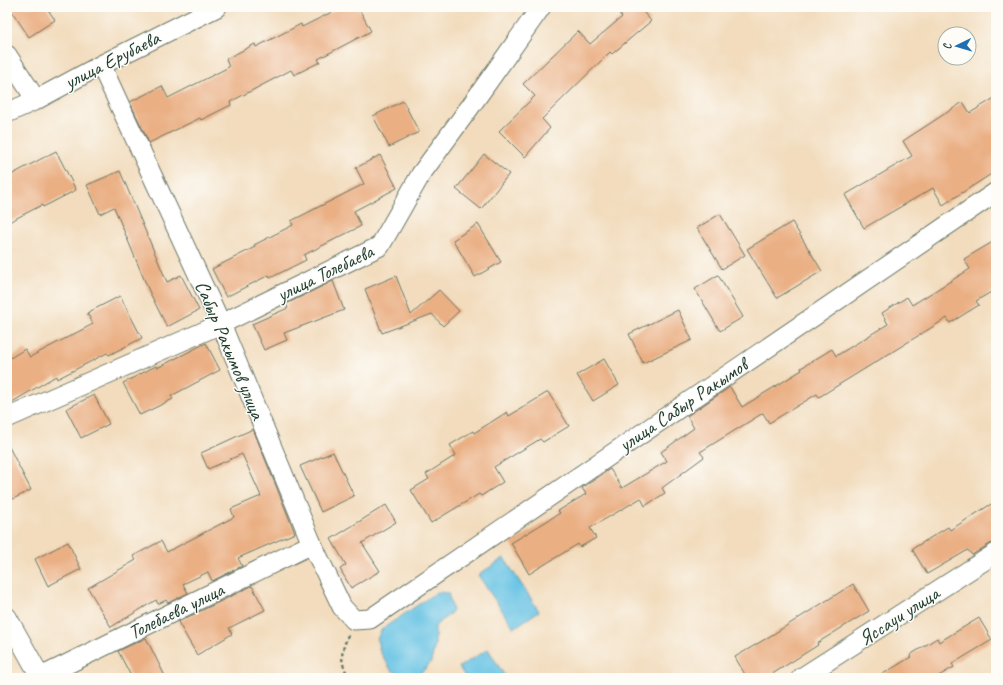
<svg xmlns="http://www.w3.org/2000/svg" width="1003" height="685" font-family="Caveat,sans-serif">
<rect width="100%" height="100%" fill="#fdfcf7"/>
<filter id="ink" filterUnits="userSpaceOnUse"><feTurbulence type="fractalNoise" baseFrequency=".025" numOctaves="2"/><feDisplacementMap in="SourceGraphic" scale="8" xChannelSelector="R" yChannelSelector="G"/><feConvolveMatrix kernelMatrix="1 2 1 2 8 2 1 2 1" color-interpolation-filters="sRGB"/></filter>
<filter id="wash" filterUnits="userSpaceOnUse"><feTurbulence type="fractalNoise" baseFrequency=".012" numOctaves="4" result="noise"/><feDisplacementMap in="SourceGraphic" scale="16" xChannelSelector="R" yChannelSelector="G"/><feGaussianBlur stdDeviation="0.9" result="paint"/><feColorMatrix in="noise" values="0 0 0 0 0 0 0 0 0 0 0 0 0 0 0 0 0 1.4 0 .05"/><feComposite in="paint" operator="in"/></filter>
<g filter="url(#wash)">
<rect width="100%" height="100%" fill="#f2dcbd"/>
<g fill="#66c2e4" stroke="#42808c">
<polygon points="504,558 539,611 514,628 478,575"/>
<polygon points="437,592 448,593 453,611 435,626 435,644 431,662 423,671 412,678 407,678 391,670 380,652 377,639 382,629"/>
<polygon points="488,649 506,678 466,678 459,667"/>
</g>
<g id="blocks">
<g fill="#eaaf83">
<polygon points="9,7 46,7 55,20 29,37"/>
<polygon points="342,7 358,7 371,31 318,59 320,62 294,75 291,70 230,102 231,105 201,120 200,118 149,143 130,102 162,86 168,98 229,67 226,59 255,44 256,47 301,24 302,27"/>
<polygon points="614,7 639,7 651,21 612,54 610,52 542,119 550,128 525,157 499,131 535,96 523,84 578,31 590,44 622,17"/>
<polygon points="996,97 996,171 943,205 933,188 864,228 845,195 912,156 903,141 963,102 970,113"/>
<polygon points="403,101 419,132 389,147 373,116"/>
<polygon points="56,151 76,190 43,207 42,205 7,223 7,177"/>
<polygon points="484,154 509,174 481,209 456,189"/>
<polygon points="380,155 397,188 354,211 361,226 304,255 306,260 270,278 269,275 226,297 212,269 255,247 254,245 293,225 291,221 364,184 356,168"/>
<polygon points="120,171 167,282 181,275 199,310 167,327 149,291 114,207 100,214 87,185"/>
<polygon points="720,214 745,255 722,269 697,228"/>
<polygon points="792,222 822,271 777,298 747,249"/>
<polygon points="478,224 501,262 475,277 453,240"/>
<polygon points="996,240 996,289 976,301 979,305 950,323 947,318 819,397 817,394 769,423 763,413 700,452 704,457 662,488 665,493 645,506 641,498 590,528 596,538 580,547 578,544 529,574 511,543 560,513 558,511 586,494 582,488 610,469 622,488 667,461 661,452 694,428 687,416 730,387 742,407 802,370 801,368 832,349 836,356 888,324 882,313 907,297 912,305 970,269 964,259"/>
<polygon points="718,275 743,317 720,331 695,289"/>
<polygon points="396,276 411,315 439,290 459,311 443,326 432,314 382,333 365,289"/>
<polygon points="333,281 344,310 284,333 287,340 264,350 252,324 288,308 286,304"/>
<polygon points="120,296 142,338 109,355 107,353 57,379 56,376 7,405 7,360 25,349 30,357 93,324 87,313"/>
<polygon points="678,310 692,340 643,363 629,334"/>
<polygon points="206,343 220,370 171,396 173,399 140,415 123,383 156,366 157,368"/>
<polygon points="604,359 619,385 593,401 577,375"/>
<polygon points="548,392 569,426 543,442 540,439 494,467 503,482 481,496 479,494 431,523 411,490 429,479 426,474 456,455 450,445 473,431 474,433 507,412 509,416"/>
<polygon points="94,395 109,424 81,438 66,409"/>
<polygon points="253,429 295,533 238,558 242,566 212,581 208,572 183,584 188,593 168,603 166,600 158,604 156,600 111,627 88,588 136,560 133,556 161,541 167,552 234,517 231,509 261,496 242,454 208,469 201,453"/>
<polygon points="7,443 31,490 7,502"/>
<polygon points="333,452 354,496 321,512 300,466"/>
<polygon points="996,501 996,542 990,544 972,555 968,550 927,574 912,549 948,527 950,530"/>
<polygon points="386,505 396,522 362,543 380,571 351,588 340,569 346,565 331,539"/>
<polygon points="68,542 81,569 48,586 35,559"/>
<polygon points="853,584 869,611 817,643 818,645 766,678 747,678 735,657 767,638"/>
<polygon points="252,586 265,610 229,628 232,634 197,655 178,622"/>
<polygon points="979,618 992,640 952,664 954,667 935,678 876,678 911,657 910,655 937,638 939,642"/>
<polygon points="146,638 166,678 132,678 118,651"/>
</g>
</g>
</g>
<g filter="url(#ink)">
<use href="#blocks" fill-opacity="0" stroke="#697564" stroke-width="1"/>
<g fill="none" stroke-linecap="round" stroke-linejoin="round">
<defs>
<g id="minor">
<polyline points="7,55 36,100"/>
<polyline points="101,65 221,324 312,544 342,607 354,620 370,619 996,192"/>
<polyline points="7,113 36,100 101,65 217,7"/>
<polyline points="7,418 221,324 380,246 421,174 470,107 541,7"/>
<polyline points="7,617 41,678"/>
<polyline points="41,677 312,544"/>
<polyline points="801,678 996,553"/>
</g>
</defs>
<use href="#minor" stroke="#697564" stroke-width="21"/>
<path stroke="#697564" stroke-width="2.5" stroke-dasharray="3 3" stroke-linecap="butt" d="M348,635C341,654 339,659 349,678"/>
<use href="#minor" stroke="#fff" stroke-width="19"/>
</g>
</g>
<g text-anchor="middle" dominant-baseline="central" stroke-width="3" stroke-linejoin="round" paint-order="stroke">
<g font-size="20" fill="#1f3d34" stroke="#fdfcf7">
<text transform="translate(112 60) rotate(-27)">улица Ерубаева</text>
<text transform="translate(325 273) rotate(-26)">улица Толебаева</text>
<text transform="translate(230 350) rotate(67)">Сабыр Ракымов улица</text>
<text transform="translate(683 405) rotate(-34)">улица Сабыр Ракымов</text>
<text transform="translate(176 611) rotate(-26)">Толебаева улица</text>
<text transform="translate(899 616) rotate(-33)">Яссауи улица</text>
</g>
</g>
<rect width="1003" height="685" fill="none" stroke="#fdfcf7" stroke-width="24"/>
<g transform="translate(957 46) rotate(265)"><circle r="19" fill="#fdfcf7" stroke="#a4b0a9"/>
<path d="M0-3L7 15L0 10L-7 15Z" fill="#1f6fb2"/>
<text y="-6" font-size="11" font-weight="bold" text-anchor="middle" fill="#1f3d34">С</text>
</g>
</svg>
